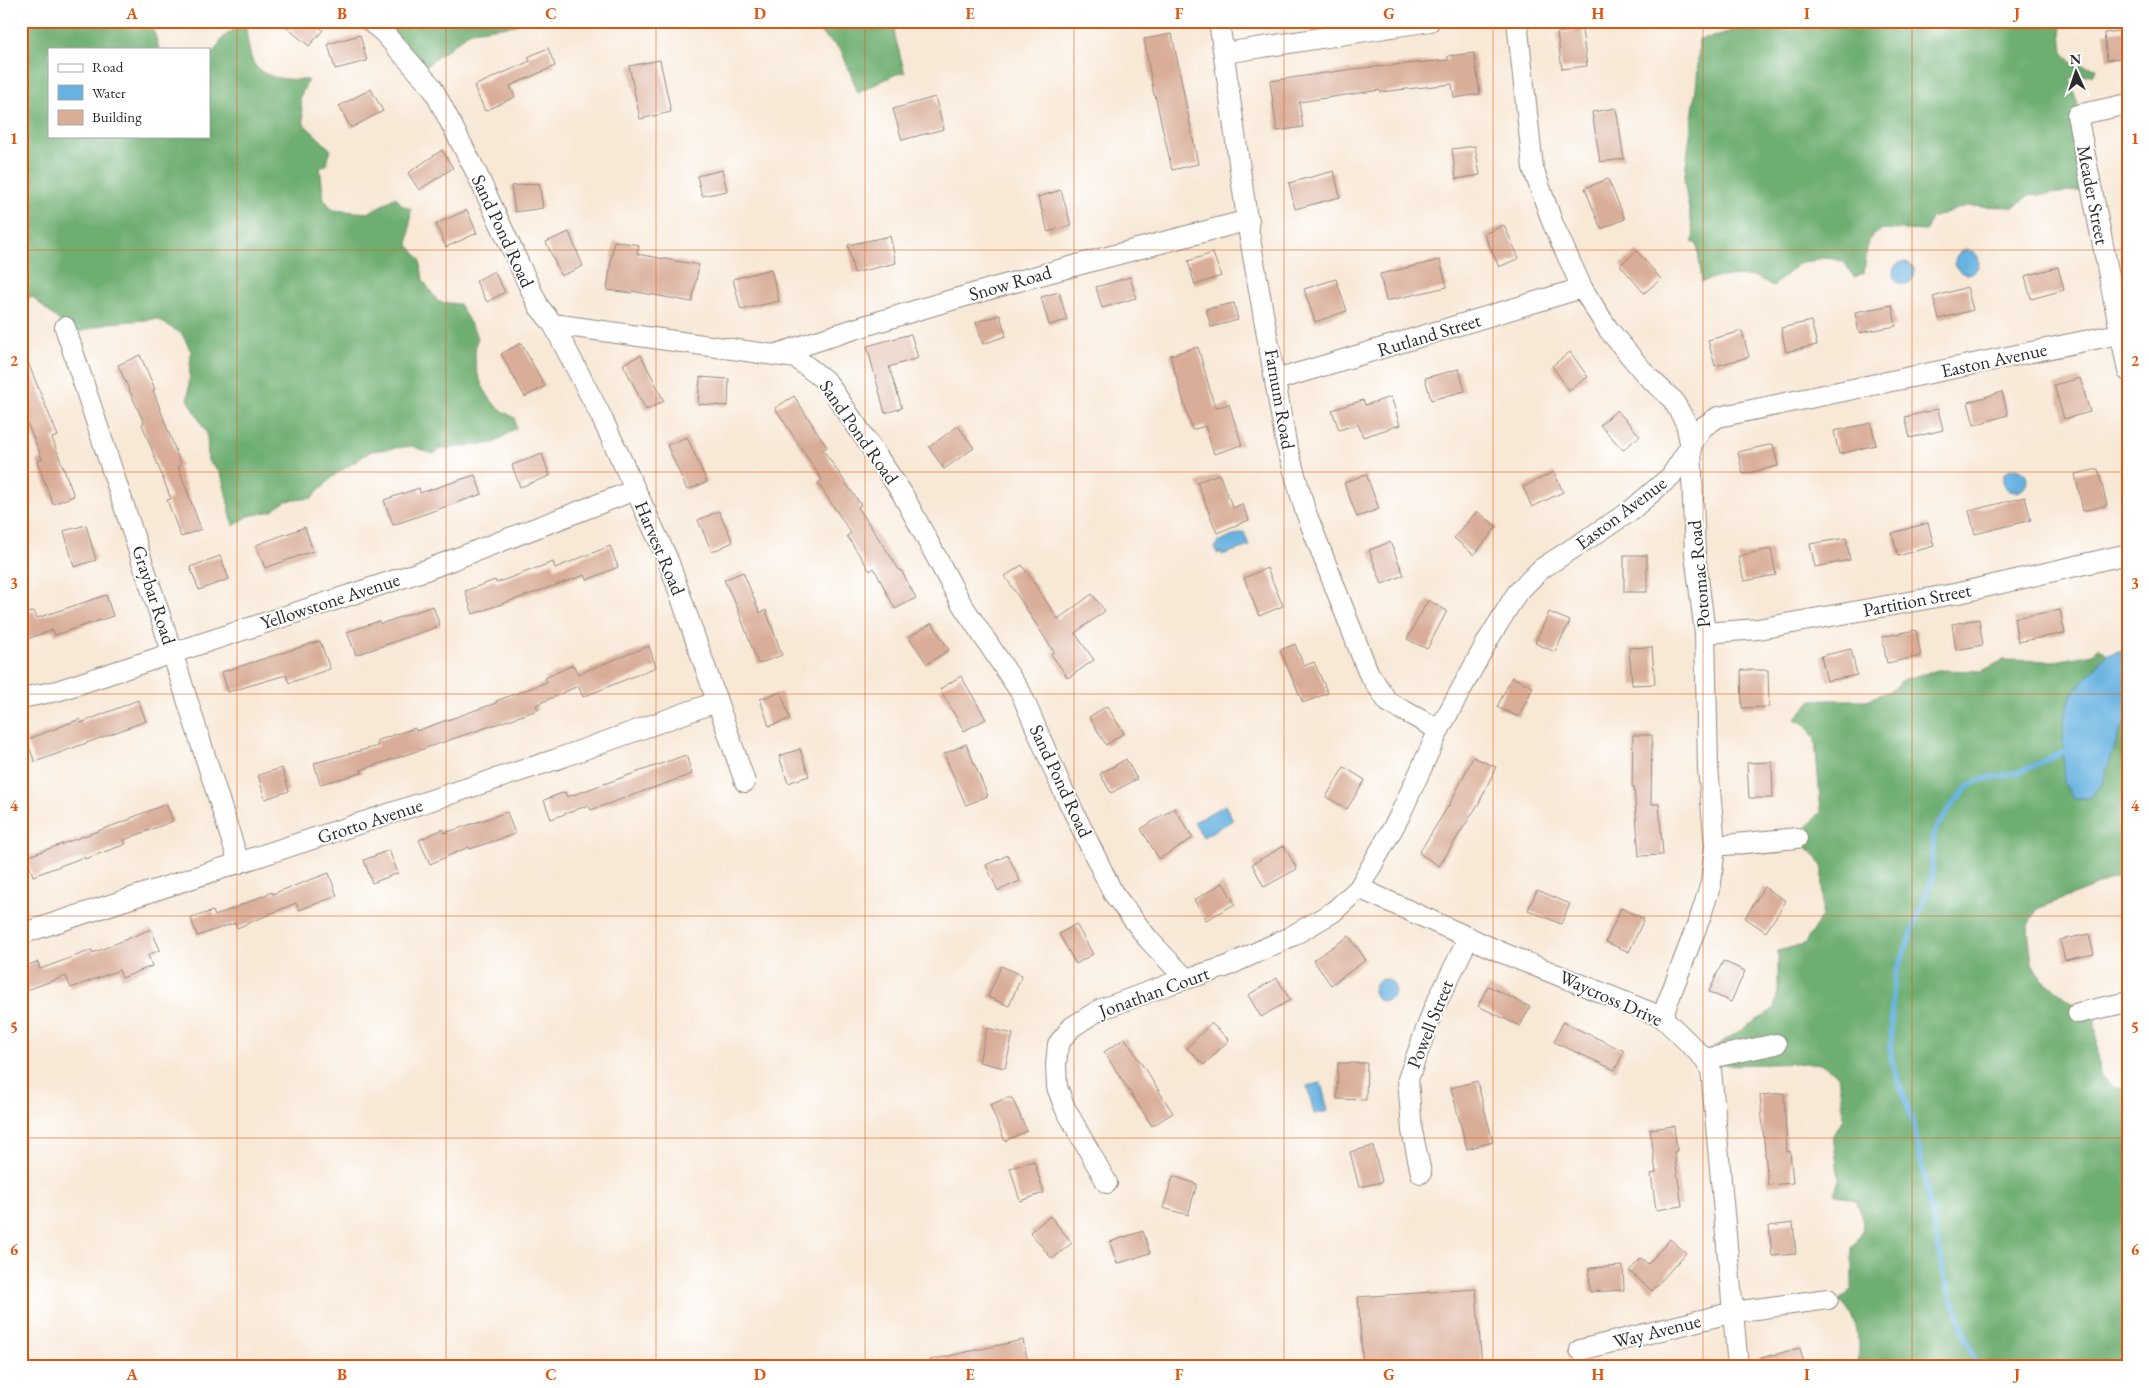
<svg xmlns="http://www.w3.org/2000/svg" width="2149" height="1388" font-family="'EB Garamond',serif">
<rect width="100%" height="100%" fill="#fff"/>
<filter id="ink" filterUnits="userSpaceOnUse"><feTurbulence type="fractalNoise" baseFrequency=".02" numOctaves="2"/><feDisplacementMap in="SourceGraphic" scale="10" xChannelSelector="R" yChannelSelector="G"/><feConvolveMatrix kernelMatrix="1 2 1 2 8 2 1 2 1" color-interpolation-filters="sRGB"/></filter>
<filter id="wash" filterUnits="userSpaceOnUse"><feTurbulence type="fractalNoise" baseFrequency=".0096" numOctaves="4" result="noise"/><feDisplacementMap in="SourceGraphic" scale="20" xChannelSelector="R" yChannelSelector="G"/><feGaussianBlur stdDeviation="1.12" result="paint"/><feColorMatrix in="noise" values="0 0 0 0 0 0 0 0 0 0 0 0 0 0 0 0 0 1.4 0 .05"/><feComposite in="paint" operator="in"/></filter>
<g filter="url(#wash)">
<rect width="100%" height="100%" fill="#f8e8d6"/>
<g fill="#6eae71" stroke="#4c6c4e">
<path d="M21,21H151L159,49H49V136H209V55C217,51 218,42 225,36C231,31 236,29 241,23L246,26C247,36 248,47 251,57C258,81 289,79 308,80L300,97L304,124L331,150L326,165L320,168L324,199L333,210L368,213L396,197L402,205L411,209L408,245L420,259L423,280L438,302L459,304L478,337C470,360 479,386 495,405C500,410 508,414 515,418L516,428L494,443L440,449L433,454L412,446L371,451L335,475L312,498L286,501L272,511L249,516L233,526L223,480L219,471L208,461L207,434L188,399L191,351L182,334L157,319L108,323L74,334L32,297L21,298Z"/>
<polygon points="384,21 522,21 517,25 471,31 422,69"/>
<polygon points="801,21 894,21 895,37 905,73 896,74 858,93 841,50 817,30"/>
<polygon points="1751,21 2060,21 2063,52 2073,64 2097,68 2094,74 2070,78 2078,106 2089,190 2028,196 2013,207 1966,206 1931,218 1926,231 1882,229 1868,240 1864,273 1854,277 1844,262 1827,257 1798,264 1773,286 1754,276 1716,277 1702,282 1697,244 1692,242 1694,238 1684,181 1697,80 1699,39 1722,35"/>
<path d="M2099,647L2107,654L2071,696L2063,724L2073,798H2088L2102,783L2121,728L2128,721V880L2116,878L2037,909L2028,928L2032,964L2042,979L2082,1010L2094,1011L2100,1075C2108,1083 2116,1089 2128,1088V1367H1860L1857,1364C1859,1337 1860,1321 1840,1300L1852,1288V1247C1868,1229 1863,1223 1857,1201L1834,1193L1839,1180L1833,1135L1844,1118L1838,1075L1820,1063L1712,1065L1705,1053L1774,1009L1778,991V951L1804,944L1822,916L1823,869L1818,858L1797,838L1821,812L1815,739L1806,725L1795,719L1812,700H1867L1894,689L1902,680L1938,670L1982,671L2003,660L2056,661L2093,654Z"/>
</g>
<g fill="#67b2e0" stroke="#496e86">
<circle cx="1967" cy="262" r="12"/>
<circle cx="1904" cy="273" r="11"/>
<circle cx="2015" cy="480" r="12"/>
<polygon points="1244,532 1249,546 1222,555 1221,552 1217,554 1215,547 1218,545 1217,542"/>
<polygon points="2128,649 2128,721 2121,728 2102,784 2088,798 2073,798 2064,783 2063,724 2071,696 2107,654"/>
<polygon points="1225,805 1233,820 1203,837 1194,822"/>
<circle cx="1384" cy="990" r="11"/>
<polygon points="1321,1083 1328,1111 1314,1114 1307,1086"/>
</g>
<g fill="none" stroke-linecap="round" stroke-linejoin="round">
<polyline stroke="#67b2e0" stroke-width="5.5" points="1977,1367 1945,1279 1913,1122 1891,1059 1892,1006 1895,976 1932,880 1933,837 1937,827 1955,801 1970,785 1979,780 2020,772 2068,750"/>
</g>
<g id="blocks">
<g fill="#d9ad98">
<polygon points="279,21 312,21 323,30 309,46"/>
<polygon points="1582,30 1587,66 1562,69 1557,33"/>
<polygon points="2128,30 2128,57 2107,60 2104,33"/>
<polygon points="1172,34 1198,164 1172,170 1155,95 1154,95 1144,39"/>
<polygon points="360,35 367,61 335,69 328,44"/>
<polygon points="548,48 555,66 510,86 515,97 485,111 474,86 530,61 528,57"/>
<polygon points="1474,53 1480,94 1454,98 1452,84 1380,92 1380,90 1299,102 1303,127 1277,131 1270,81 1353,69 1448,60 1448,56"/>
<polygon points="660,60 671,112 640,119 629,66"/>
<polygon points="371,89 383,111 351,128 339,106"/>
<polygon points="935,97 944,129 902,140 893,109"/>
<polygon points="1616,108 1624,159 1600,162 1592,112"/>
<polygon points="1475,146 1480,175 1456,179 1452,149"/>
<polygon points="442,150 453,168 419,190 408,173"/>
<polygon points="722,170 727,191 702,196 697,176"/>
<polygon points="1334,171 1340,197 1295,209 1289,183"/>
<polygon points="1608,179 1625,219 1601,229 1585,188"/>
<polygon points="539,183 543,208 515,212 511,186"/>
<polygon points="1061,190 1071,225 1048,232 1038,197"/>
<polygon points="467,210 477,233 446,247 436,224"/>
<polygon points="1504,225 1519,258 1499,267 1484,234"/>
<polygon points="569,232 583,266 561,276 546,242"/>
<polygon points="890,236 896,263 854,273 848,245"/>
<polygon points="614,241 639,245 637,254 699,265 692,302 632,291 631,293 607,290"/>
<polygon points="1637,251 1661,279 1644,293 1620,265"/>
<polygon points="1213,253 1221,276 1195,285 1188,261"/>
<polygon points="1440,260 1447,287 1386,301 1380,274"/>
<polygon points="2058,267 2064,290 2031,299 2025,276"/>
<polygon points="771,269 779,301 741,310 733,279"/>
<polygon points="494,271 505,292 487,302 476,281"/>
<polygon points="1130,277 1136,298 1102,308 1096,287"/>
<polygon points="1336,279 1347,311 1315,322 1304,289"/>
<polygon points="1967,287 1973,310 1939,319 1933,297"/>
<polygon points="1059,292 1067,320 1049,325 1041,297"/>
<polygon points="1234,303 1238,320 1211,327 1206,309"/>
<polygon points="1892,305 1896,326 1859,333 1855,312"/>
<polygon points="1000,315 1006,336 983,344 976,322"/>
<polygon points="1811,321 1817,345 1786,352 1781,328"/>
<polygon points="1742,331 1749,357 1715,366 1708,340"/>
<polygon points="911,334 918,358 889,367 902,408 885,413 867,346"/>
<polygon points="521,343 545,386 525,397 501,354"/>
<polygon points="1198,347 1215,408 1229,404 1242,445 1214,454 1205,426 1192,430 1170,355"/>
<polygon points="22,348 58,436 52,438 74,496 53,504 37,461 42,459 21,408"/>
<polygon points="1570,352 1588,377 1569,390 1552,366"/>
<polygon points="140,355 155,389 153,390 181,465 178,466 201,529 181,537 167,500 171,499 142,424 144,423 118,365"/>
<polygon points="641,355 664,401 646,410 623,364"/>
<polygon points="1459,369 1465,391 1431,400 1425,378"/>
<polygon points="700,377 729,379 728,406 698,404"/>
<polygon points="2080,378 2090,412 2064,419 2054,385"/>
<polygon points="2002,392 2008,415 1974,425 1968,402"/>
<polygon points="794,396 827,447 823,450 861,505 858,507 900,571 901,570 916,598 895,609 874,568 870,571 847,536 851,533 818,483 822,480 775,408"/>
<polygon points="1391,397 1400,425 1363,437 1358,424 1339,430 1332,410 1363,400 1365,405"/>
<polygon points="1938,409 1943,430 1910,438 1905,417"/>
<polygon points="1617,410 1640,436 1623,450 1600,425"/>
<polygon points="1871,423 1876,445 1839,454 1834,431"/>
<polygon points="958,426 974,448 944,469 929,447"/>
<polygon points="687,437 707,482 687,490 667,445"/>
<polygon points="1773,444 1778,466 1743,474 1738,452"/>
<polygon points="542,454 550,476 520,487 512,465"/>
<polygon points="2098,469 2107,505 2083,511 2075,474"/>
<polygon points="1554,472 1563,492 1532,507 1523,487"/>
<polygon points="1219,474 1233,508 1242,504 1249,520 1217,533 1197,482"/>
<polygon points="1366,474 1379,509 1357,517 1344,483"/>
<polygon points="475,475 482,494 393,525 384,500 419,488 420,493"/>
<polygon points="2025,497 2031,520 1975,534 1969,511"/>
<polygon points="719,511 733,542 712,552 698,520"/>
<polygon points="1477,511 1497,527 1474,555 1454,538"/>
<polygon points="1928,523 1934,546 1898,556 1892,533"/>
<polygon points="86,525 96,560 74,567 64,531"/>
<polygon points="305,527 313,551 265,568 256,545"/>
<polygon points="1846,538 1850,560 1815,567 1810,544"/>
<polygon points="1390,542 1404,575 1382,584 1369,550"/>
<polygon points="610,546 618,567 587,580 585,575 473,614 465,591 495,580 496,583 553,562 555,568"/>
<polygon points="1771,549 1776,575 1744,581 1738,556"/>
<rect x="1624" y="555" width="23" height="37"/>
<polygon points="220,556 229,579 199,590 190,567"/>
<polygon points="1022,565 1058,619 1092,594 1105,611 1075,633 1094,660 1068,678 1051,654 1054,652 1005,576"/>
<polygon points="1267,568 1283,606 1259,616 1244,578"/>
<polygon points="743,572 760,613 766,610 782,655 758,664 737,607 724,580"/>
<polygon points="106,595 113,616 55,635 53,630 21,641 21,615 34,611 37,618"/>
<polygon points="1428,600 1447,611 1427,649 1407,639"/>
<polygon points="433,606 440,626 356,655 347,632 379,621 380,624"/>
<polygon points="2060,610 2065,633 2018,642 2014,618"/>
<polygon points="1549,612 1570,621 1555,652 1535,643"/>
<polygon points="1979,619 1983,645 1956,650 1952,624"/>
<polygon points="932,623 949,650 927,664 909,637"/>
<polygon points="1916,630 1921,656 1887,663 1882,637"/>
<polygon points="320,641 330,669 289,683 286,675 228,692 222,672"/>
<polygon points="1295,644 1304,666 1314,662 1328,693 1303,703 1280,650"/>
<polygon points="649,646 656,667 583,697 578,686 536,705 538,710 361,770 362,773 320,784 314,763 378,746 376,741 415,728 416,731 496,703 496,701 547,682 545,678 573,665 578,674"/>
<polygon points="1652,647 1655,684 1632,685 1629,648"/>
<polygon points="1851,649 1857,675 1827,681 1821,656"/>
<polygon points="1741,670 1768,670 1769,707 1742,708"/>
<polygon points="961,676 986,719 964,731 940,689"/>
<polygon points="1512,677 1533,687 1519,717 1497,707"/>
<polygon points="781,692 790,719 769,726 760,699"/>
<polygon points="138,700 146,721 35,762 26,740 80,719 81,723"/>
<polygon points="1107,706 1124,733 1106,745 1089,717"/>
<polygon points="1633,735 1652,735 1651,804 1659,804 1663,855 1639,856 1634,787 1632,787"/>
<polygon points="966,744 988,796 966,805 944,754"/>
<polygon points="800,749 809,776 788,783 779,756"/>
<polygon points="686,755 692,774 591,810 589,805 551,819 544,800 565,792 567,797"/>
<polygon points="1473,757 1496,767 1479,803 1439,866 1419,853 1452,800"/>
<polygon points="1126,759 1137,779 1111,793 1100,774"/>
<polygon points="1772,762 1773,798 1749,798 1747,763"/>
<polygon points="1344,767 1365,780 1347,809 1326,797"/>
<polygon points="282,768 289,791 265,799 258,775"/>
<polygon points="166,804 173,821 124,840 126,844 85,859 84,857 33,876 26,857 131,819 131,818"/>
<polygon points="1174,808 1193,838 1159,859 1141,829"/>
<polygon points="507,812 515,834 470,849 469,847 430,864 419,840 443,829 445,833"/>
<polygon points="1284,846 1297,869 1264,887 1252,864"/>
<polygon points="389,850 398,873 372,883 364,860"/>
<polygon points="1008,855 1020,881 998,891 986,865"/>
<polygon points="329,873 337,896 299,910 296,903 237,928 235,923 197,936 191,918 213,911 215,916 272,892 272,894"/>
<polygon points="1223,883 1235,904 1206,920 1194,900"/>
<polygon points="1764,887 1786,901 1766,932 1745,918"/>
<polygon points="1537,890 1570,904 1561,924 1528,910"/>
<polygon points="1621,908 1644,919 1629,952 1606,942"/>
<polygon points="1076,924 1093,954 1076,964 1059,934"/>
<polygon points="151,929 160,950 148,955 152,966 122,978 119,970 71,988 66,976 21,992 21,967 38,962 40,969 92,950 93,953"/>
<polygon points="2089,934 2094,954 2065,960 2060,940"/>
<polygon points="1349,936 1366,960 1331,985 1313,960"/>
<polygon points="1723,961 1745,971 1731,1002 1709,992"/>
<polygon points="1001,966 1022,975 1009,1006 988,997"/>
<polygon points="1277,978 1290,1000 1261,1017 1248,995"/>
<polygon points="1488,986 1530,1007 1520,1026 1478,1006"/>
<polygon points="1563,1022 1624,1051 1615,1070 1554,1042"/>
<polygon points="1211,1023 1229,1040 1204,1065 1187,1048"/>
<polygon points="987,1028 1013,1034 1005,1068 979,1062"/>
<polygon points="1125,1038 1173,1113 1152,1126 1104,1052"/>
<polygon points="1338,1063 1367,1063 1366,1100 1337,1099"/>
<polygon points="1477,1081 1493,1142 1467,1149 1451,1088"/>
<polygon points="1784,1093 1787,1152 1790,1151 1793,1183 1768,1185 1760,1095"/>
<polygon points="1006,1098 1012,1098 1027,1131 1005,1141 990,1105"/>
<polygon points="1674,1126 1677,1151 1674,1152 1682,1206 1656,1210 1651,1174 1656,1173 1650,1129"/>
<polygon points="1373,1146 1382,1182 1359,1187 1350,1152"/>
<polygon points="1034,1161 1044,1193 1020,1201 1010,1168"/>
<polygon points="1173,1176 1197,1184 1188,1215 1163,1208"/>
<polygon points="1050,1216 1072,1243 1052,1259 1030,1232"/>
<polygon points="1793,1223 1796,1254 1772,1256 1769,1226"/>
<polygon points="1143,1231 1150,1253 1117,1264 1110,1242"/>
<polygon points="1670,1239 1686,1253 1652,1291 1629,1271 1641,1258 1648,1264"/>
<polygon points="1623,1266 1624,1290 1590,1292 1589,1268"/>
<polygon points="1476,1289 1482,1367 1363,1367 1358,1297"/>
<polygon points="1023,1340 1029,1367 931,1367 930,1360"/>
<polygon points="1800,1348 1805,1367 1750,1367 1749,1361"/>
</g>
</g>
</g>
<g filter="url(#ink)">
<use href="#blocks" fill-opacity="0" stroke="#928a80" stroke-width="1"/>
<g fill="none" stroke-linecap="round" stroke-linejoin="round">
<defs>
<g id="minor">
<polyline points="370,21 383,32 432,87 475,170 539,307 553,324 796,358 827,382 902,493 961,603 1021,693 1061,786 1113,893 1149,940 1186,979"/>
<polyline points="1219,21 1249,233 1286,443 1305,510 1368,672 1388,702 1439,730"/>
<polyline points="1517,21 1533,168 1553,224 1582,288 1608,329 1647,376 1673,400 1686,423 1691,447 1695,554 1705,633 1708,768 1715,846 1711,883 1701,915 1662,1017"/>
<polyline points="1225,53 1430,21"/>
<polyline points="2128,104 2077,115 2128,371"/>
<polyline points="553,324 600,414 668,560 745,782"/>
<polyline points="65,327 172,652 239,863"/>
<path d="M777,354C933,302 1090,261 1249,220"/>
<polyline points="1276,380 1582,288"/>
<polyline points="1705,633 1758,629 1959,593 2128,554"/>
<polyline points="21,698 57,691 426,570 635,490"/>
<polyline points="1715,846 1797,838"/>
<polyline points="1359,888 1503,953 1662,1017 1705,1059 1711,1070 1738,1367"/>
<polyline points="21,934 557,759 716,702"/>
<polyline points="2078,1013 2128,1002"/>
<polyline points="1705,1059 1776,1044"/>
<polyline points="1421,1173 1412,1131 1408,1079 1434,1008 1469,937"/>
<polyline points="1107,1183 1065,1108 1057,1087 1056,1065 1058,1044 1072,1027 1099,1010 1173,983 1225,967 1292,936 1333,912 1359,888 1398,819 1439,730 1488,640 1517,593 1541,569 1629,512 1671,476 1703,427 1718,417 2128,332"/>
<polyline points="1580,1350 1734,1312 1828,1299"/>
</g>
</defs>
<use href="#minor" stroke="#928a80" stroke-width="22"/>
<use href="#minor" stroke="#fff" stroke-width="20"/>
</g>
</g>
<path fill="none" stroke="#df570e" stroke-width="1" stroke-opacity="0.55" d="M237,21V1367M446,21V1367M656,21V1367M865,21V1367M1074,21V1367M1284,21V1367M1493,21V1367M1703,21V1367M1912,21V1367M21,250H2128M21,472H2128M21,694H2128M21,916H2128M21,1138H2128"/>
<g text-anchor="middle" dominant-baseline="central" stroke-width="4" stroke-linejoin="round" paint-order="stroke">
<g font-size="19" fill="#2b2b2b" stroke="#fff">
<text transform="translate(2093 195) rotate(79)">Meader Street</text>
<text transform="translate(503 231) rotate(65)">Sand Pond Road</text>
<text transform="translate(1010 283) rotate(-16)">Snow Road</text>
<text transform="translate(1429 335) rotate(-17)">Rutland Street</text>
<text transform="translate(1994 360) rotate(-12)">Easton Avenue</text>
<text transform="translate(1280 399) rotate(80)">Farnum Road</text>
<text transform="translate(859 432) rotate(55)">Sand Pond Road</text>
<text transform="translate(1621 513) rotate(-37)">Easton Avenue</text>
<text transform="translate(660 548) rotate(67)">Harvest Road</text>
<text transform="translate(1699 574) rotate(-95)">Potomac Road</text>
<text transform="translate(154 595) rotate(72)">Graybar Road</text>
<text transform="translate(1917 600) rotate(-11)">Partition Street</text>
<text transform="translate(330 601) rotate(-18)">Yellowstone Avenue</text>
<text transform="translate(1061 781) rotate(65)">Sand Pond Road</text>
<text transform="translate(370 821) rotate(-18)">Grotto Avenue</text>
<text transform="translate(1154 992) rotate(-20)">Jonathan Court</text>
<text transform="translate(1611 998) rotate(24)">Waycross Drive</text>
<text transform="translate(1430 1024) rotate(-68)">Powell Street</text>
<text transform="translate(1657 1331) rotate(-14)">Way Avenue</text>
</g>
</g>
<rect width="2149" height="1388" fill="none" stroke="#fff" stroke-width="55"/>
<rect x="48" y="48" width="162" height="90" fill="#ffffff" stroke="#aaaaaa"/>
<rect x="58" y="64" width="25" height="8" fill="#ffffff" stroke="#aaaaaa"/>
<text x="92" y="72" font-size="15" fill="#2b2b2b">Road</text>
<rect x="58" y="85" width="25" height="15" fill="#67b2e0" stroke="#aaaaaa"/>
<text x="92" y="98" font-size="15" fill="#2b2b2b">Water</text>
<rect x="58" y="110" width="25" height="15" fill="#d9ad98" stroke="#aaaaaa"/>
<text x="92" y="122" font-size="15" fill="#2b2b2b">Building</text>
<g transform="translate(2076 72) rotate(357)" stroke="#ffffff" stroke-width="4" paint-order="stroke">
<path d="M0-4L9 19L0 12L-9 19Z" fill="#2b2b2b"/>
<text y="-8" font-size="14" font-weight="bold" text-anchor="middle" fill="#2b2b2b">N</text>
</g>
<rect x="28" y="28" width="2094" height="1332" fill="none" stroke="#df570e" stroke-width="2"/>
<g font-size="16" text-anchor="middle" font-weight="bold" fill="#df570e">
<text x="132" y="19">A</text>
<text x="342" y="19">B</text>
<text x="551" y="19">C</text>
<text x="760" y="19">D</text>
<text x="970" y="19">E</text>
<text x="1179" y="19">F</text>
<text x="1389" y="19">G</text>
<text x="1598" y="19">H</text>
<text x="1807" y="19">I</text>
<text x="2017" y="19">J</text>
<text x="14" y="144">1</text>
<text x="2135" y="144">1</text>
<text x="14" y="366">2</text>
<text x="2135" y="366">2</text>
<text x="14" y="589">3</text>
<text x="2135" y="589">3</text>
<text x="14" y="811">4</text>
<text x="2135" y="811">4</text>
<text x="14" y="1033">5</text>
<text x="2135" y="1033">5</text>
<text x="14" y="1255">6</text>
<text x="2135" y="1255">6</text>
<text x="132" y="1380">A</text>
<text x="342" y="1380">B</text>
<text x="551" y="1380">C</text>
<text x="760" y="1380">D</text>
<text x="970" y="1380">E</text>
<text x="1179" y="1380">F</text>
<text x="1389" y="1380">G</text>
<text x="1598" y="1380">H</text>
<text x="1807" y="1380">I</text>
<text x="2017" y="1380">J</text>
</g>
</svg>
